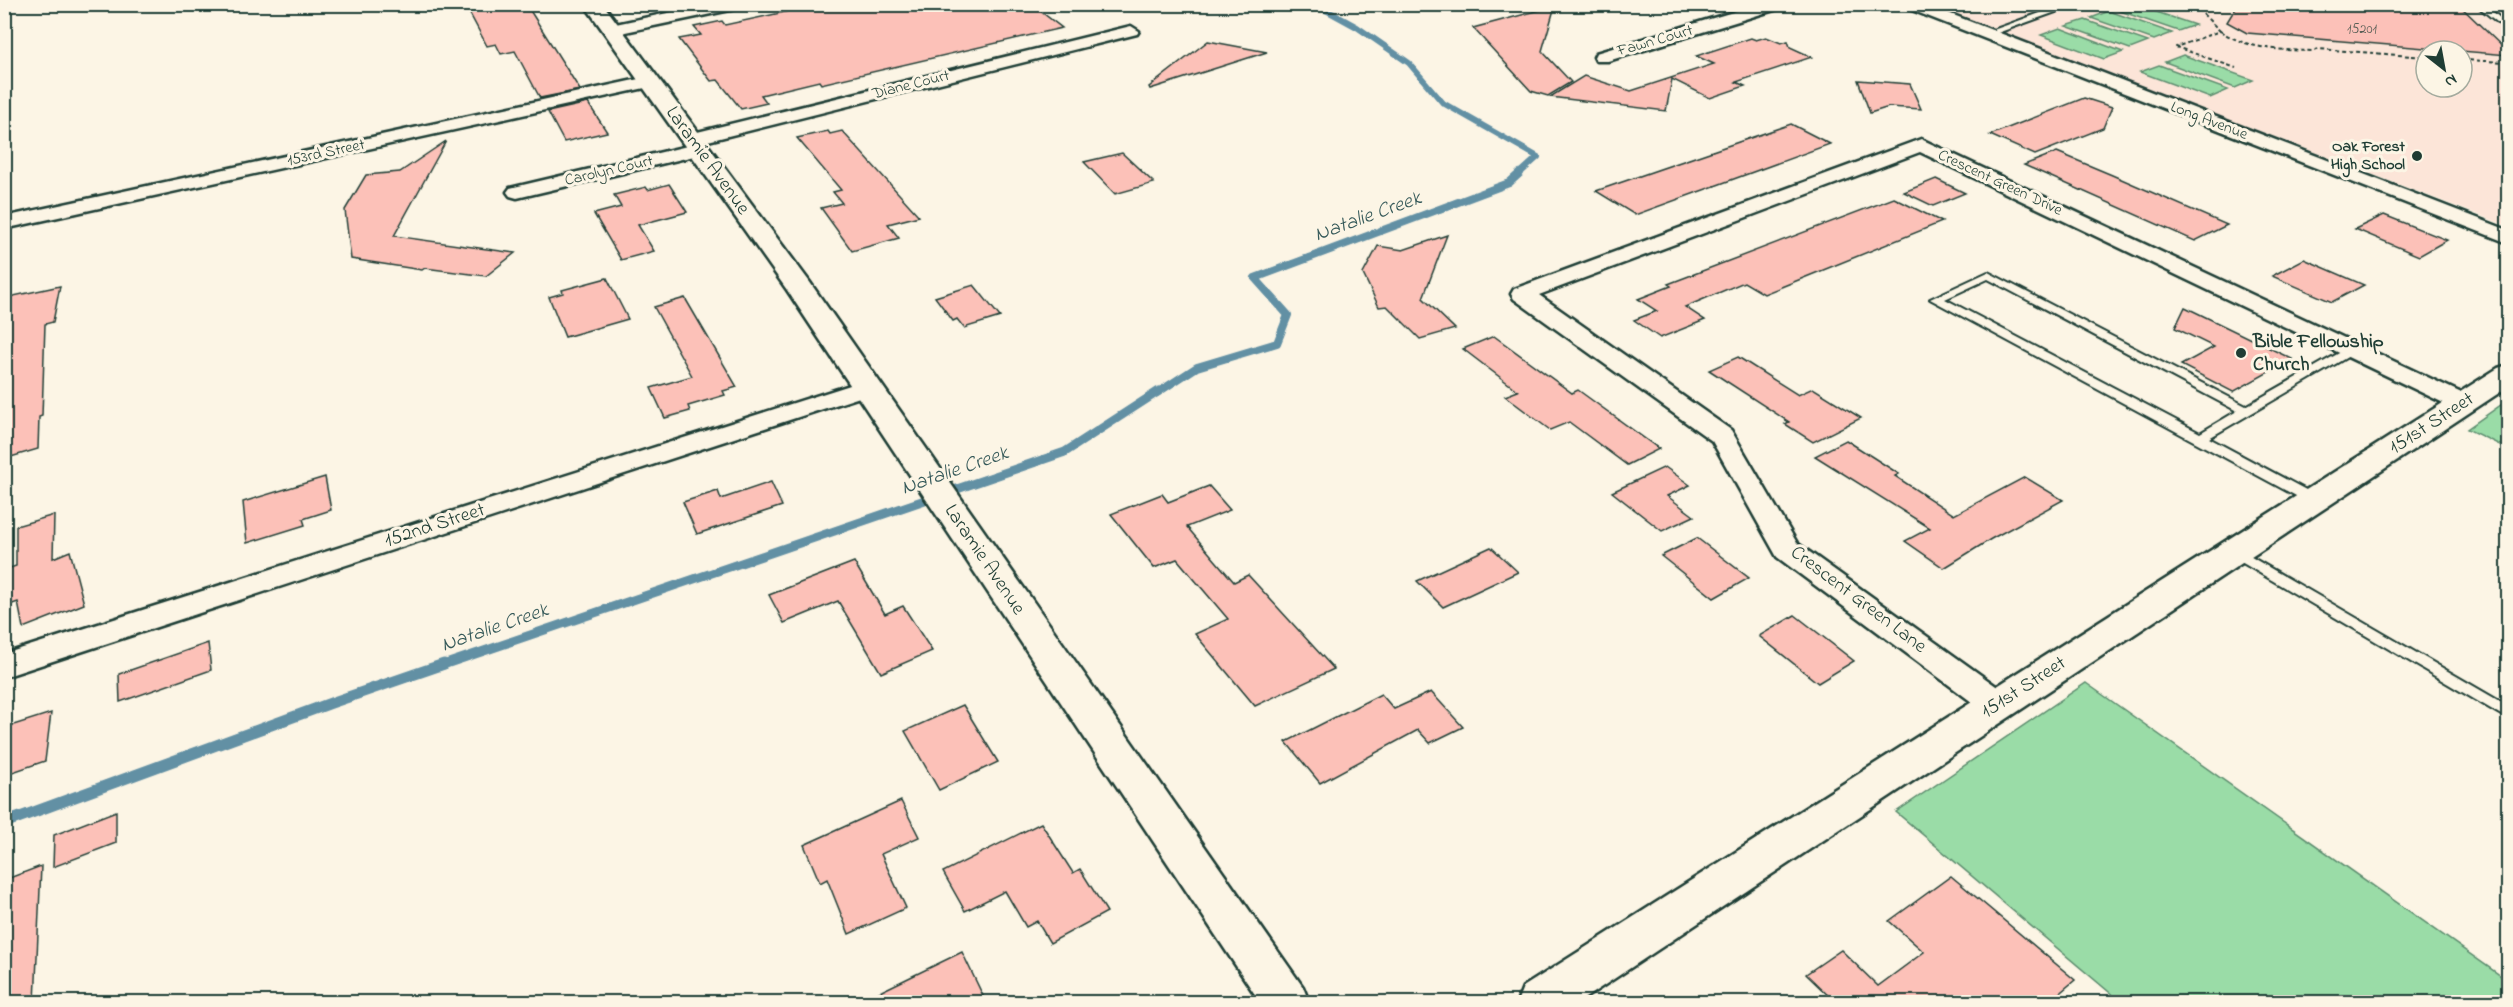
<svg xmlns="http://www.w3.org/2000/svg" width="2513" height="1007" font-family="'Indie Flower',sans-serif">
<rect width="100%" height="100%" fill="#fcf5e5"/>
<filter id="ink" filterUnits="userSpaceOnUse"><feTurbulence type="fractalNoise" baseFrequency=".0167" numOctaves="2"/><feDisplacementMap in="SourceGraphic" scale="12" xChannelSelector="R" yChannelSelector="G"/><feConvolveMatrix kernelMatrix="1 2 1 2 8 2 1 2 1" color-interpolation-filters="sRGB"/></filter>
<g filter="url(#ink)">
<path fill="#fce5d8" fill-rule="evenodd" d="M1928,5H2508V226ZM2426,51H2462V87H2426Z"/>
<g fill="#9adca7" stroke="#5c8c6e" stroke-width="1.5">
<polygon points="2128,4 2136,5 2195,25 2178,31 2114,9"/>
<polygon points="2109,11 2172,33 2154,40 2091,18"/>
<polygon points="2085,20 2148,42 2130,49 2066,26"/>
<polygon points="2060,28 2123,52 2104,59 2041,35"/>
<polygon points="2183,55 2253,80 2235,88 2165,62"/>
<polygon points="2159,65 2228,90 2210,98 2140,72"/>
<polygon points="2508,400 2508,449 2467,429"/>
<polygon points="2086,683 2508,981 2508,1002 2121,1002 1896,812"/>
</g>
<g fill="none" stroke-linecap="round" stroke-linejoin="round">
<polyline stroke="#6290a4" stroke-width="6" points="1315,4 1357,27 1409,63 1443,103 1538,157 1518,175"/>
<polyline stroke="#6290a4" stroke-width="8" points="1157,393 1197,367 1277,343 1288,315 1255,278 1509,183 1520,173"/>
<polyline stroke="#6290a4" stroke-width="9" points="440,666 1065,452 1159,391"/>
<polyline stroke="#6290a4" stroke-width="11" points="4,823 331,703 444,664"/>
</g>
<g fill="#fcc1b8" stroke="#1f3d34" stroke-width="1.5">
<polygon points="509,4 526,4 580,90 540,98 515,51 501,54 496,44 487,46 469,12"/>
<polygon points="821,4 1031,4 1062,28 821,84 819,81 761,95 767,103 741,109 718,80 711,81 679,39 701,35 694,27 722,21 725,25"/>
<polygon points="2238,4 2458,4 2508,52 2508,55 2247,33 2227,22"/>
<polygon points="1555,6 1542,51 1571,82 1548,96 1531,91 1473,28"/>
<polygon points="1766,37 1781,43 1788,41 1790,47 1812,57 1736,82 1745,86 1710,98 1672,79 1666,111 1550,97 1584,76 1631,91 1714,64 1696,56 1751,38 1756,40"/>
<polygon points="1208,41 1267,52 1150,89 1149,87"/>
<polygon points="1858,80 1910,84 1921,109 1889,107 1870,113"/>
<polygon points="2084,98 2112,107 2103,128 2035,155 1990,135"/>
<polygon points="588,103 607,132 564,142 548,112"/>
<polygon points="1791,124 1830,144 1635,215 1596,191"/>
<polygon points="828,131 830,134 842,131 919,216 888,224 899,238 852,251 821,208 842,203 833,192 841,190 797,138"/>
<polygon points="446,141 394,236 515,253 486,276 425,268 422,270 351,259 345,210 366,175 400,172"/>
<polygon points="2057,152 2112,175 2227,225 2195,241 2024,165"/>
<polygon points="1122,153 1154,183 1115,194 1084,162"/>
<polygon points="1936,179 1965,193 1933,206 1904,192"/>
<polygon points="669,184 687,212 638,225 654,251 621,260 594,214 621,207 614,195 646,187 648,190"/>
<polygon points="1894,198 1942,222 1764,294 1744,282 1685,307 1705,320 1660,338 1634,320 1657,311 1638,299 1671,286 1668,284"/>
<polygon points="2384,215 2447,240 2419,256 2355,229"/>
<polygon points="1447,235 1423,298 1455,329 1420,339 1387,306 1379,307 1363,274 1378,246 1403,250"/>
<polygon points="2304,259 2364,285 2332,302 2272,276"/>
<polygon points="607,278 628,319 565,337 549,297 563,293 562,290"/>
<polygon points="974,285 1000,317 964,328 957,319 953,321 935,297"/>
<polygon points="60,286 53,322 45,324 42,416 39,417 38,449 4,459 4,298"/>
<polygon points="685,298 737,387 723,391 725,395 688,406 690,411 665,418 651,388 692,376 654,307"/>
<polygon points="2185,307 2292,359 2233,392 2181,365 2214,347 2175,328"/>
<polygon points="1494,336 1572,393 1578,390 1659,449 1627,465 1569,422 1550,430 1505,396 1518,391 1463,349"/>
<polygon points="1738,357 1798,395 1813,388 1861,418 1813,442 1785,424 1789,422 1709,370"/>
<polygon points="1846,440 1899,474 1895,476 1954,515 2025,477 2063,500 1991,539 1944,568 1905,541 1930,528 1815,456"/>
<polygon points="1665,467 1690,485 1667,496 1694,516 1662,531 1612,492"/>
<polygon points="325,477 331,510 303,519 305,525 247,543 243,502"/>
<polygon points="771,482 782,506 697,534 683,502 718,491 721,499"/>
<polygon points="1209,486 1230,510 1187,527 1234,582 1248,575 1334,669 1255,706 1195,634 1228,619 1177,559 1154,568 1111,514 1162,494 1168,502"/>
<polygon points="54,515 53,558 70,551 84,604 23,628 18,602 4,607 4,570 16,566 16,526"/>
<polygon points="1697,538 1749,578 1714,598 1661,556"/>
<polygon points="1491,547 1518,572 1443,607 1417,581"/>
<polygon points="854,562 885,614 903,606 932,651 881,673 838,601 784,623 769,595"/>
<polygon points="1795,615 1854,661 1818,683 1759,636"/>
<polygon points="208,643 211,670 120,702 119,674"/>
<polygon points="1431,692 1463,727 1430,743 1418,730 1320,783 1286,742 1381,694 1394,709"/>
<polygon points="963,705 998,762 939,790 905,731"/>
<polygon points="51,713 45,761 4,775 4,728"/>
<polygon points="901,801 919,837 881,854 906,908 849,934 827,879 820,883 804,845"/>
<polygon points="116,811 116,843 53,867 54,835"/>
<polygon points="1041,823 1073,873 1080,869 1107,912 1050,943 1037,921 1026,927 1005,891 965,911 943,872"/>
<polygon points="41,866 35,1002 4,1002 4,880"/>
<polygon points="1951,876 2075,980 2049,1002 1835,1002 1806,974 1841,950 1878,986 1924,952 1889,921"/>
<polygon points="962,952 986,1002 859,1002"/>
</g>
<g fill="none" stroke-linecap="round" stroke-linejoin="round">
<defs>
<g id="lane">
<polygon points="2065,4 2078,4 1989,36 1982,34"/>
<polygon points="2475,4 2484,4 2508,25 2508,31"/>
<path d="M1988,272L2246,406L2348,348H2356L2358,350L2356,352L2209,438L2319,497L2321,500L2319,503H2309L1930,299ZM1988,279L2237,411L2200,433L1945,299Z"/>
<polygon points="2234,547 2508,706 2508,719 2229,555 2227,552"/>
</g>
<g id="street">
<polygon points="710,4 743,4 735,9 611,35 603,30 611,25"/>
<polygon points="1760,4 1786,4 1784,7 1608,61 1596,61 1594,57 1596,53"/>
<polygon points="1902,4 1925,4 2508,230 2508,243 1904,7"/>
<polygon points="1131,26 1139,31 1137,34 692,145 685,143 683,139 685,135"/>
<polygon points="648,77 654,78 657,82 654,86 4,229 4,217"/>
<polygon points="1921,139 2472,398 2475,403 2472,408 2463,410 2454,408 1920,152 1539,295 1731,430 1797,543 2010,696 2015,705 2010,714 1999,717 1988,714 1777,557 1712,441 1514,299 1511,294 1514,289"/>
<polygon points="700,143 707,145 709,149 707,153 517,198 510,196 507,192 510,188"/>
<polygon points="866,380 875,382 878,387 875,392 4,677 4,654"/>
</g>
<g id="secondary">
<polygon points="584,4 603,4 809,281 1303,987 1309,1002 1260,1002 787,290"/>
<polygon points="2508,365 2508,387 1579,1002 1517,1002 1523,987 2498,368"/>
</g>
</defs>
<use href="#lane" stroke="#1f3d34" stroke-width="4"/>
<use href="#street" stroke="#1f3d34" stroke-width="5"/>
<use href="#secondary" stroke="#1f3d34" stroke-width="5"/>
<g stroke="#1f3d34" stroke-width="2" stroke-dasharray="4 3" stroke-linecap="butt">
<polyline points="2193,4 2220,31 2176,47 2236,68"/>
<path d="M2220,31C2250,50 2279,50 2313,51L2319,49L2426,57"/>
<polyline points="2462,60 2508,62"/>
</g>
<use href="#lane" fill="#fcf5e5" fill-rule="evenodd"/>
<use href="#street" fill="#fcf5e5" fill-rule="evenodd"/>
<use href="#secondary" fill="#fcf5e5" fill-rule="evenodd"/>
</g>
</g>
<g fill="#1f3d34" stroke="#fcf5e5" stroke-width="2">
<circle cx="2417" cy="156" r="6"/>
<circle cx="2241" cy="353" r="6"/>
</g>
<g text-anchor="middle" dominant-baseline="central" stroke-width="6" stroke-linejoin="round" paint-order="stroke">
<g font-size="14" fill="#565e55">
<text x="2362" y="29">15201</text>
</g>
<g font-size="16" fill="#1f3d34" stroke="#fcf5e5">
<text transform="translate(1655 41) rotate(-16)">Fawn Court</text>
<text transform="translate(911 85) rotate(-14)">Diane Court</text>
<text transform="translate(2209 121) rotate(21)">Long Avenue</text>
<text transform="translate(326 153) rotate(-12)">153rd Street</text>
<text transform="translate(609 171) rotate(-13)">Carolyn Court</text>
<text transform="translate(2000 183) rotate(25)">Crescent Green Drive</text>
</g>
<g font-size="16" font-weight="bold" fill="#1f3d34" stroke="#fcf5e5" text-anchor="end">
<text x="2405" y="147">Oak Forest<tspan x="2405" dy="18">High School</tspan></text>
</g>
<g font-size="20" fill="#1f3d34" stroke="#fcf5e5">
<text transform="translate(707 161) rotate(54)">Laramie Avenue</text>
<text transform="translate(2432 424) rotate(-33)">151st Street</text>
<text transform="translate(435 526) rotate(-18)">152nd Street</text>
<text transform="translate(984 560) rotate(56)">Laramie Avenue</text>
<text transform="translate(1858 600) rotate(37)">Crescent Green Lane</text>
<text transform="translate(2024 688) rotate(-33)">151st Street</text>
</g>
<g font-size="20" font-weight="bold" fill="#1f3d34" stroke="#fcf5e5" text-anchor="start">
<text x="2253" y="342">Bible Fellowship<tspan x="2253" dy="23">Church</tspan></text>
</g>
<g font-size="21" font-style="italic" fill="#355959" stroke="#fcf5e5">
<text transform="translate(1368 217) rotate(-20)">Natalie Creek</text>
<text transform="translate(955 471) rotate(-19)">Natalie Creek</text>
<text transform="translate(495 628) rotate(-19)">Natalie Creek</text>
</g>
</g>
<rect width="2513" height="1007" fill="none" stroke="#fcf5e5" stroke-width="24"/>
<rect x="12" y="12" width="2489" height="983" fill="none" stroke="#1f3d34" stroke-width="2" filter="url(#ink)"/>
<g transform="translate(2444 69) rotate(149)"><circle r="28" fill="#fcf5e5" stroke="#a4ab9e" stroke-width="1.5"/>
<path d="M0-4.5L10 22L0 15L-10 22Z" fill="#1f3d34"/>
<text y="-9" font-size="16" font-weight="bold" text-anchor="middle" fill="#1f3d34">N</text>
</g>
</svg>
